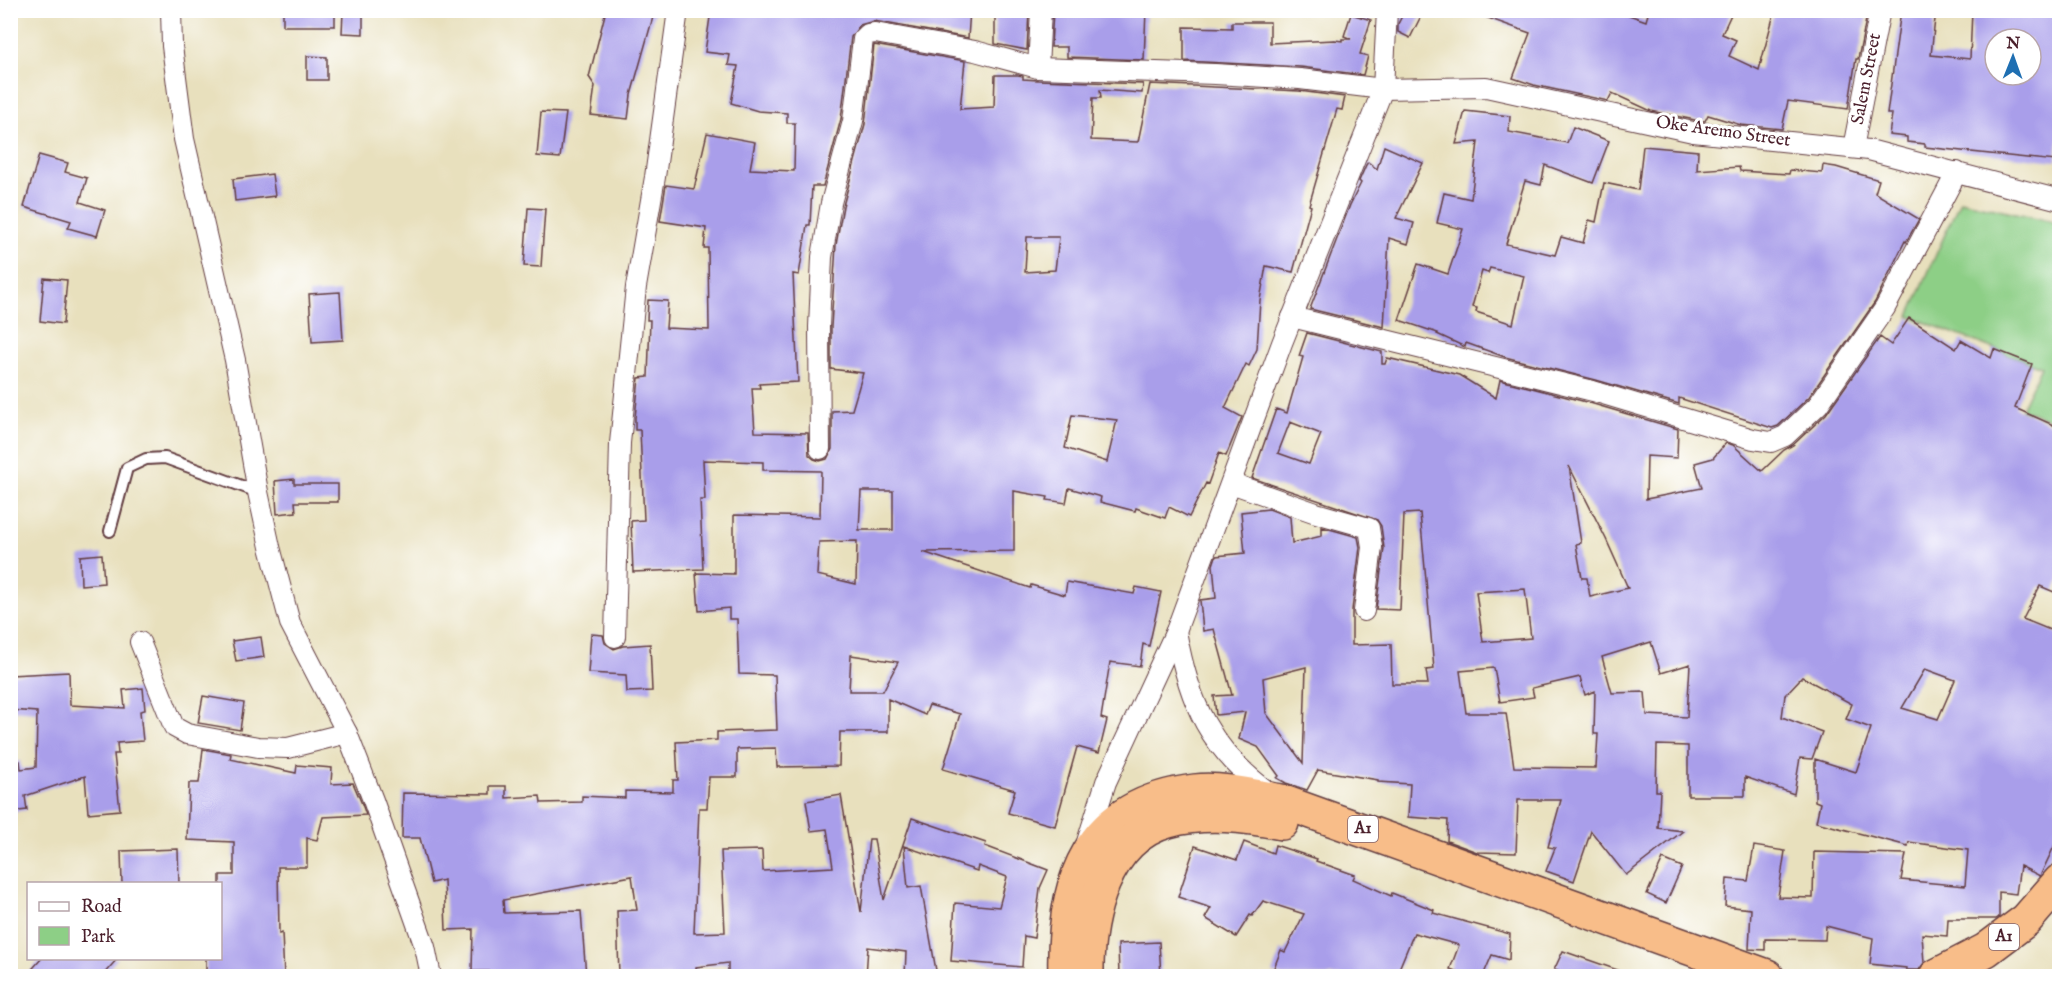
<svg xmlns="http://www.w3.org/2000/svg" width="2070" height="987" font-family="'IM FELL English',serif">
<rect width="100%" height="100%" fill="#fff"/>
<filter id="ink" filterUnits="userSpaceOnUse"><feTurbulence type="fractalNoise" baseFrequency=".0167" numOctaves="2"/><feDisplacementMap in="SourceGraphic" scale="12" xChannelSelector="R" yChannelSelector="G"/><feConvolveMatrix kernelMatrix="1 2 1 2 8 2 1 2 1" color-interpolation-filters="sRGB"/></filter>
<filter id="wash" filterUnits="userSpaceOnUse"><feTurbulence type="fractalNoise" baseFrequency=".008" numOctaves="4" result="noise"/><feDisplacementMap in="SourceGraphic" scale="24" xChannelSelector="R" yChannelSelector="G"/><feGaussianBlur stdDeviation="1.35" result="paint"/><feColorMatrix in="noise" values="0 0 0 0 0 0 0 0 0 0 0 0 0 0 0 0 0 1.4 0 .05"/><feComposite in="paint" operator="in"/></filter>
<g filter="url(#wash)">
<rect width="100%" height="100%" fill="#e8e0bd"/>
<polygon fill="#8dcf86" stroke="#6c7758" stroke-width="1.5" points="1960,200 2059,223 2059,423 2021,409 2041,367 1909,316"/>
<g id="blocks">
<g fill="#a99eea" fill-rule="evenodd">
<rect x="283" y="10" width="52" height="16"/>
<polygon points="606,10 655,10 631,95 628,119 591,115 595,86 589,77"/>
<path d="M711,10H970L968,38L874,21L860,25L851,37L841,119L823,186H812L810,225H807L799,275L793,274L798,382L759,384L760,388H752L755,432L808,433L809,455L814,459L820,461L827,459L832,449V411L852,410L863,373L831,369V327L836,245L843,206L865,124L874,45L965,61L960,109L994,107L995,75H1018L1023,76V79L1038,80L1143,84L1142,93L1100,90L1101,98H1093L1091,140L1138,142L1150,84L1299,91L1345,97L1342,110L1337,109L1309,205L1311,206L1293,272L1266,266L1260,300L1257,349L1249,366L1246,364L1225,408L1242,417L1226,456L1219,453L1208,484L1206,483L1189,517L1169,507L1165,518L1136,508L1135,511L1100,502L1101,497L1069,488L1066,503L1047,500L1048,497L1014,491V551L923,552L1030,588L1031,585L1065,595L1067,582L1134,594L1136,587L1161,592L1149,646L1143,644L1140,666L1110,662L1101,718L1107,720L1099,753L1077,747L1055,826L1008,813L1015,790L943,769L960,714L929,705L925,715L888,699V732H840L839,766L777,767L776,748L737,749V777H709L707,808H699L694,933L725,932L721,851L762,850L763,871L833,867L827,829L811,831L806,801L841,795L861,912L869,839H874L884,900L912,818L986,843L985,846L1048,870L1040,888L1034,938L1024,936L1022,967L951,961L955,903L999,907L1007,877L978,866L977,871L904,846L908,888L921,886L937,976H905L906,952L868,947L866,976H728V963L696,967V976H619L617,911L637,910L632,876L503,900L504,913L581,911L586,976H525L526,972L472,971L473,929L446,930L444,880L431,883L420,838H402L403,793L490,794V786H506V798L540,796L541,803L582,802V796L625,798V791L673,792V780H678L676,742L717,740V732L777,730L775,675L739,674L737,619H729V608L699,611L696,573L734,574V515L820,517L821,471L763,470V462L703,460L705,500H700L703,569L633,572L631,521L644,520L640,430H635V418L639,378L648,377L650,320H647L648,300L668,301L666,328L709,330L708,248H704L706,228L660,221L666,185L694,189L707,133L755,142L750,169L794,171L795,123H787V113L758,111L731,103L738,66L728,65L730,55L705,52ZM1027,237H1059L1055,270L1025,272ZM1072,415L1117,420L1107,462L1065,448ZM861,491H893V530H859ZM857,541L856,584L817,575L819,542ZM851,655L898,662L883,691H849Z"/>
<polygon points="995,10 1029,11 1027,50 995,44"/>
<polygon points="1085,10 1146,10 1144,60 1067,57 1067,47 1051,47 1053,11 1085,13"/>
<polygon points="1405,10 1424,10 1410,38 1398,32 1398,24"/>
<polygon points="1474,10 1615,10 1646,21 1649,10 1733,10 1722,34 1736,40 1729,56 1759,70 1775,10 1868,10 1858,59 1856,59 1848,109 1788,101 1782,129 1741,125 1708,115 1705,121 1695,120 1651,111 1612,93 1608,101 1534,85 1513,78 1530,33 1474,13"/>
<path d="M1901,10H1936L1931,55L1970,59L1972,10H2060V122L2056,161L1925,147V144L1907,142V137L1889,135L1892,114H1887ZM1995,39H2031V75H1995Z"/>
<polygon points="343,12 363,12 363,34 342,33"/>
<polygon points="1351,14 1371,20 1360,54 1368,56 1363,75 1301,67 1184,61 1184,27 1232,28 1232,22 1270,22 1270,43 1335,40 1342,41 1342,39 1351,39 1344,36"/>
<polygon points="307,56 327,57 327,80 307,80"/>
<path d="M1465,111L1510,116L1509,132L1567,143L1573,127L1609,141L1593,183L1545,165L1541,185L1525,181L1506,244L1555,255L1561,237L1583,243L1589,220L1596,222L1604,183L1638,190L1643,146L1698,151L1697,170L1739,167L1740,171L1789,174L1790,170L1822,173L1823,165L1836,167L1879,180L1875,193L1919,219L1906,242L1905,241L1875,302L1809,397L1778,426L1772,428L1679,398V404L1596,380L1505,357L1466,343L1465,347L1437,334L1438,333L1399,320L1418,264L1448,274L1463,229L1437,223L1444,193L1471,199L1478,142L1456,144ZM1490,268L1524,276L1513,324L1476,312L1477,308L1472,307L1482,271L1488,273Z"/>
<polygon points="541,112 566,113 560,158 537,156"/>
<polygon points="1384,146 1423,163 1396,218 1414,223 1408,244 1389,238 1384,327 1310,309 1350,205 1361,183 1359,181 1366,165 1368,162 1377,169"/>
<polygon points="39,155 68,163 65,172 87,178 80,202 105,210 97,236 68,228 71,221 24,207"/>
<polygon points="272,174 275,196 235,201 233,179"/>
<polygon points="528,208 545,209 541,267 524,266"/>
<polygon points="44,278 67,280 63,324 40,321"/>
<polygon points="340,292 343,340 312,342 309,294"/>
<path d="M1909,318L1956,349L1961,340L1991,358L1994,349L2032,364L2015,408L2060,428V579L2054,592L2040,586L2023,619L2060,634V834L2040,876L2020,866L2016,894L1999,892V917L1996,919H1948L1947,936L1922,934L1924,963L1919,970H1906V968L1870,964L1873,938L1826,926L1825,940L1765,939V950L1749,949L1751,909L1725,906L1727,879L1748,881L1754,846L1785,851L1778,897L1813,898L1814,852L1906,854L1901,880L1965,886L1968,850L1909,842L1908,846L1816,822L1820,803L1815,801V759L1856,772L1871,728L1846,719L1852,704L1802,677L1785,695L1782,717L1822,732L1812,759L1800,758L1794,794L1745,777V796H1688V746L1657,745L1656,791H1660L1658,828L1683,831L1626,875L1591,831L1574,881L1546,871L1555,848L1548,847L1561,800H1518L1516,853L1477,852L1447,841L1448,820L1408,817L1410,784L1378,782V780L1318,770L1307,790L1286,783L1277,778L1279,776L1258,747L1239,739L1245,712L1216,715L1214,696L1232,695L1214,629L1203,631L1200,600L1216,598L1213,565L1216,556L1245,553L1241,512L1269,509L1290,517L1292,543L1322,536V527L1358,537L1360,547L1352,610V645L1391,644L1392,684H1428L1426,670L1434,669L1420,513L1404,514L1400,610L1376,609L1384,548L1381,526L1377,520L1252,478L1276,409L1287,413L1303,357L1299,356L1307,333L1382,352V364H1385L1387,358L1459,375L1496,398L1500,380L1590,403L1678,429L1677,458L1647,456L1646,499L1702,488L1695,463L1713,458L1726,443L1733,445L1762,471L1784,450L1793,445L1826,414L1880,337L1891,345ZM1290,422L1321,434L1309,464L1278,453ZM1569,466L1606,539L1628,588L1590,597L1587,578H1582L1576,544L1581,543ZM1525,589L1531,638L1483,642L1476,592ZM1651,642L1661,673L1690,664L1687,717L1647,715L1645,692L1612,693L1602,657ZM1306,667L1303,763L1266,713L1263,678ZM1494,668L1500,702L1534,697L1532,688L1580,677L1585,695L1595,691L1594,734H1598L1596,768L1514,767L1506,713H1466L1460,671ZM1925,669L1955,680L1938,719L1902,708Z"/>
<polygon points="294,479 294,484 338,484 338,502 295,502 296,512 277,514 275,481"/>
<polygon points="102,554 104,583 81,585 80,556"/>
<polygon points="591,634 603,635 605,643 614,649 623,646 650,644 652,691 627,692 626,675 588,673"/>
<polygon points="261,637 264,657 236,661 232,641"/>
<polygon points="69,672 70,705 125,708 123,690 143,688 145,710 140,711 143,741 117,743 118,754 114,754 120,810 88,813 85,776 25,796 27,810 10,812 10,762 20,761 21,769 36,767 37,712 10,710 10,675"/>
<polygon points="203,696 244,703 240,730 198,723"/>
<polygon points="203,749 231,754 230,759 296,773 297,765 332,768 331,784 353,783 362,804 366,815 323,817 317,840 307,838 307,867 278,867 279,934 282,933 284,976 206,976 206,958 220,958 220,875 234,875 234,842 187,840 189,783 199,783"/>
<polygon points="1244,842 1273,853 1275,845 1317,859 1316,861 1355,875 1353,879 1391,896 1392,893 1434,910 1433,913 1510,934 1509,960 1492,955 1483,976 1469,976 1450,969 1459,945 1414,933 1396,976 1283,976 1272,973 1281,950 1285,952 1304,914 1263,901 1252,916 1250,915 1236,937 1205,918 1211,908 1178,897 1195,846 1237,860"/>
<polygon points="178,849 179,884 122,884 121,851"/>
<polygon points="1663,859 1682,867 1666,903 1647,894"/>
<polygon points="1159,942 1161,976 1119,976 1118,944"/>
<polygon points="1563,951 1629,974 1629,976 1574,976 1554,970"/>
<polygon points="42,958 118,958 102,976 26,976"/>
</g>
</g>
</g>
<g filter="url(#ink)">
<use href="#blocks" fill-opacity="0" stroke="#623c41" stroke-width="1.5"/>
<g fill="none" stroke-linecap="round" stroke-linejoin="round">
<defs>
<polyline id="service" points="110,531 127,468 146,459 165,458 258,492"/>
<g id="minor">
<polyline points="171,10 172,46 184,139 235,360 258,492 270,547 290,623 347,733 373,800 425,947 431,976"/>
<polyline points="1038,68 1041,10"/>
<polyline points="1853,148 1880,10"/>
<polyline points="1292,317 1593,391 1753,439 1771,442 1785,436 1818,405 1885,308 1957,172"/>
<polyline points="820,449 819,327 822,257 831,203 853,121 863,39 868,34 875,33 975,51 1038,68 1215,74 1300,79 1383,89 1486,87 1693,132 1869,150 2060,200"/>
<polyline points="1231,483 1316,513 1369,528 1372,547 1364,611"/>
<path d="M1176,631C1189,704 1210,750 1271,794"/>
<polyline points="615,637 620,443 636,287 655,177 678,10"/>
<polyline points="140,642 174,727 187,734 258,747 288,748 347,733"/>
<polyline points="1086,845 1106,782 1176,631 1282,343 1383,89 1387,10"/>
</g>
<g id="trunk">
<path d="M1065,976C1062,881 1088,804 1195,791C1223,788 1253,796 1281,801L1767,976"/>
<path d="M1087,976C1086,919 1104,838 1168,821C1206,811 1245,816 1282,823"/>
<polyline points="1936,976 1986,950 2026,920 2060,881"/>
</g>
</defs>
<use href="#service" stroke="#623c41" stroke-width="14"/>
<use href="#minor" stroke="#623c41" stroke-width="22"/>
<use href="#trunk" stroke="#623c41" stroke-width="36"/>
<use href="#service" stroke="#fff" stroke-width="10"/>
<use href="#minor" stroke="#fff" stroke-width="20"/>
<use href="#trunk" stroke="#f8bd89" stroke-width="33"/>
</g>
</g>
<g text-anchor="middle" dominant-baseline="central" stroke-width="6" stroke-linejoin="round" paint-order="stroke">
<g fill="#fff" stroke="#80626b" stroke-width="1.5">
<rect x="1348" y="816" width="30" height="26" rx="4.5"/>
<rect x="1989" y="924" width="30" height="26" rx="4.5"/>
</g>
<g font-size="16" font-weight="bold" fill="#4a1f2b">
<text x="1363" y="829">A1</text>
<text x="2004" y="937">A1</text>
</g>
<g font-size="18" fill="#4a1f2b" stroke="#fff">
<text transform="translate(1867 79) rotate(-79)">Salem Street</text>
<text transform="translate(1723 132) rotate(8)">Oke Aremo Street</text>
</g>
</g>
<rect width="2070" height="987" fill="none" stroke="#fff" stroke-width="36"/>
<rect x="27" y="882" width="195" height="78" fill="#ffffff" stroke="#b7a5aa" stroke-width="1.5"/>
<rect x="39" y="902" width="30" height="9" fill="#ffffff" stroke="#b7a5aa" stroke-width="1.5"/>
<text x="81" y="912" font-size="18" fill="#4a1f2b">Road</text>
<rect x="39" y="927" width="30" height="18" fill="#8dcf86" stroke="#b7a5aa" stroke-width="1.5"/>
<text x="81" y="942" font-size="18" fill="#4a1f2b">Park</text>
<g transform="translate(2013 57) rotate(1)"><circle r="28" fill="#ffffff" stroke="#b7a5aa" stroke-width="1.5"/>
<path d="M0-4.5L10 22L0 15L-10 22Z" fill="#1f6fb2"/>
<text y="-9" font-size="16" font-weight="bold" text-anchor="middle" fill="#4a1f2b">N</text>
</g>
</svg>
